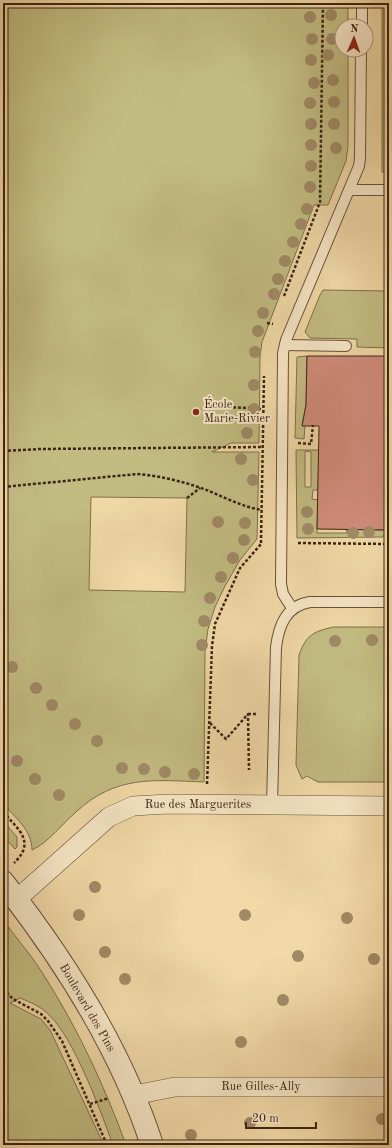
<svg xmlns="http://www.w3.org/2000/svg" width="392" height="1148" font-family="'Old Standard TT',serif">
<rect width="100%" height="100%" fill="#f1d9a7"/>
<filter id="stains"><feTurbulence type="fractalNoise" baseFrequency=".005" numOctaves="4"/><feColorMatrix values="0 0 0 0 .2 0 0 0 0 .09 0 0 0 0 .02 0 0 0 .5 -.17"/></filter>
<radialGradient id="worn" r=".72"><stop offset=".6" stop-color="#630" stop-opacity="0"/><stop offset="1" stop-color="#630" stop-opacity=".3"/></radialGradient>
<g fill="#c2bc82" stroke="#7e704b" fill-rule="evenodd">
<path d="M3,3H348V26H342V50H348V146L346,161L328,205H314L262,342L260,357L259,443H231L212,452H259L257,539L240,560L225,586L215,607L208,629L205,651L204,782C153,780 116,775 76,812C62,824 49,842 32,850C32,830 15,817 3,804ZM91,497L187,498L185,592L89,590Z"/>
<rect x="382" y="3" width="7" height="169"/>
<polygon points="323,290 389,291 389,348 357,347 357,339 310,338 305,332 320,295"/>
<polygon points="307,356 306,405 302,425 305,426 304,439 295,438 297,357"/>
<path d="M296,450H319L318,490H313L312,499L318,500L317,533H347L346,529L386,530L383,537L297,538ZM305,451L311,452V487H305Z"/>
<path d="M334,627H389V782H318L307,776L302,779L296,765L299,655C306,635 314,631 334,627Z"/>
<polygon points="3,821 17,837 17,847 15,849 3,836"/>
<path d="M3,920C17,939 33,957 45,977C78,1029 105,1087 126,1145H113C101,1112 74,1038 49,1015C42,1007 30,1002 20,998L10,1003L41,1019L50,1030L104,1145H3Z"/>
</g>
<polygon fill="#d18c7b" stroke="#3b2414" points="307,356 389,356 389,530 317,529 319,426 302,426 306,405"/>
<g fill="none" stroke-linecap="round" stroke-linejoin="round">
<defs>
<g id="service">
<polyline points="362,26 362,3"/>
<polyline points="350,190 389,190"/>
<polyline points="285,345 346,346"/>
<polyline points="292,608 283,594 281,584 283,353 286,340 359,166 360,158 361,50"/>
<path d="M272,805L276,647C279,625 286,606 310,602H389"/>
</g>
<g id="minor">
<polyline points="17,899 109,817 133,806 168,804 389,806"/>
<polyline points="134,1095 175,1087 389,1087"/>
</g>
<path id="tertiary" d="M3,882C65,961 121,1049 152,1145"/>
</defs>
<use href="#service" stroke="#685139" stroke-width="12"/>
<use href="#minor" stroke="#685139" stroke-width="20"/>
<use href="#tertiary" stroke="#685139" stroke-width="24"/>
<g stroke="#3b2414" stroke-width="2.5" stroke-dasharray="3 2" stroke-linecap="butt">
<polyline points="284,296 320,202 323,3"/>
<polyline points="267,323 273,324"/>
<polyline points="213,406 263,409"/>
<polyline points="298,443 311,444 313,425"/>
<polyline points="3,451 40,449 263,447"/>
<path d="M3,487L137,474C161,476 186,482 209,491C226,498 243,507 262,510"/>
<polyline points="187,498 200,488"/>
<polyline points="261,543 264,376"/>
<polyline points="298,543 389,544"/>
<polyline points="248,714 257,714"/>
<polyline points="210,723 226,739 248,714 249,770"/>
<polyline points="207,784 212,646 215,624 240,568 262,543"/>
<path d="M3,812C19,830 36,842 14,863"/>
<polyline points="3,989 13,999 41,1014 48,1021 62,1041 107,1145"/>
<polyline points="90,1104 109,1098"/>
</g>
<use href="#service" stroke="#f6e6c6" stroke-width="10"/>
<use href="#minor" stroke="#f6e6c6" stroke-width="19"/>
<use href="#tertiary" stroke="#f6e6c6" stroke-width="22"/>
</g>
<g fill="#a08a66">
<circle cx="331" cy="15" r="6"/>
<circle cx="310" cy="17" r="6"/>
<circle cx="312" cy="39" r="6"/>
<circle cx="332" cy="39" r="6"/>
<circle cx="328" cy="55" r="6"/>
<circle cx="311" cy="60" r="6"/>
<circle cx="333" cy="80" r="6"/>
<circle cx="314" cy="83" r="6"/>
<circle cx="334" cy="102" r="6"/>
<circle cx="310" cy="103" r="6"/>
<circle cx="311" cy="124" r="6"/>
<circle cx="334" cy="124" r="6"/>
<circle cx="311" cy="145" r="6"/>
<circle cx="336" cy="148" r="6"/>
<circle cx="311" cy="166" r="6"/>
<circle cx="310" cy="187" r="6"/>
<circle cx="307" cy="209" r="6"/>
<circle cx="301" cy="224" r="6"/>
<circle cx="293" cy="242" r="6"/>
<circle cx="285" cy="261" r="6"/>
<circle cx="278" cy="279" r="6"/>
<circle cx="274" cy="294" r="6"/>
<circle cx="263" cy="313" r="6"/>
<circle cx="258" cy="331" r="6"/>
<circle cx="255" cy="352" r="6"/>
<circle cx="254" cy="385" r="6"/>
<circle cx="254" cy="409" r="6"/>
<circle cx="247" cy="433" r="6"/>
<circle cx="241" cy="459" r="6"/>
<circle cx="253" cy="480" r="6"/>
<circle cx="307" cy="512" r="6"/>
<circle cx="218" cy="522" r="6"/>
<circle cx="245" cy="523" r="6"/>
<circle cx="308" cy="529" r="6"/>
<circle cx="369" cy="532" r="6"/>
<circle cx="353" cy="533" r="6"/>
<circle cx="244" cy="540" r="6"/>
<circle cx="233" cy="558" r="6"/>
<circle cx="221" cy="577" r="6"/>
<circle cx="210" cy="598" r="6"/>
<circle cx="204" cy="621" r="6"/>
<circle cx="372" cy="640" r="6"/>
<circle cx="335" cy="641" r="6"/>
<circle cx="202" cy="645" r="6"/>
<circle cx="12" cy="667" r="6"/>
<circle cx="36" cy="688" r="6"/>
<circle cx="52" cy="705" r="6"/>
<circle cx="75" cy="724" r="6"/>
<circle cx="97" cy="741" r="6"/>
<circle cx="17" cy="761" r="6"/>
<circle cx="122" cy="768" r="6"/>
<circle cx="144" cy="769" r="6"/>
<circle cx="165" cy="772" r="6"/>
<circle cx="194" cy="774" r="6"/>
<circle cx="35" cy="779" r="6"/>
<circle cx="59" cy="795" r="6"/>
<circle cx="95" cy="887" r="6"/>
<circle cx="79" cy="915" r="6"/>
<circle cx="245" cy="915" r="6"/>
<circle cx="347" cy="918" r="6"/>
<circle cx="105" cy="952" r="6"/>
<circle cx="298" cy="956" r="6"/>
<circle cx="374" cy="959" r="6"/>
<circle cx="125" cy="979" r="6"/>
<circle cx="283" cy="1000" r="6"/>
<circle cx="241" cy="1042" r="6"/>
<circle cx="382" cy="1119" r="6"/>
<circle cx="250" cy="1123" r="6"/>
<circle cx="191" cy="1135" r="6"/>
</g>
<circle fill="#8f2418" stroke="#f6e6c6" stroke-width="1.5" cx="196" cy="412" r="4"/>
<g text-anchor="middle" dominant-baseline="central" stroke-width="4" stroke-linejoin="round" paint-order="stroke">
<g font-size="12" fill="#3b2414" stroke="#f6e6c6" text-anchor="start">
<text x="204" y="405">École<tspan x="204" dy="14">Marie-Rivier</tspan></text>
</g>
<g font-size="12" fill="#3b2414" stroke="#f6e6c6">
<text x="198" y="805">Rue des Marguerites</text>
<text transform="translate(87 1008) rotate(60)">Boulevard des Pins</text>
<text x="261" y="1087">Rue Gilles-Ally</text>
</g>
</g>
<rect width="392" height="1148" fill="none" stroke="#f1d9a7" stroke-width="16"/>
<rect x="4" y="4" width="384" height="1140" fill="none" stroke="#3b2414" stroke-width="2"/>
<rect x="8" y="8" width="376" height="1132" fill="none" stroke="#3b2414"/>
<g transform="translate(354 38) rotate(2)"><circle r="19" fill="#f6e6c6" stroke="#ab987f"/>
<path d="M0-3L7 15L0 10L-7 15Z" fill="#8f2418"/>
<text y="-6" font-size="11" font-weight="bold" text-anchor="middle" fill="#3b2414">N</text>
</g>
<path d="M246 1122v6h70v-6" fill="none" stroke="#3b2414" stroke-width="2"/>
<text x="252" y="1122" font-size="12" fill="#3b2414" stroke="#f6e6c6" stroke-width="3" paint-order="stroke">20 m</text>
<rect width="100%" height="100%" filter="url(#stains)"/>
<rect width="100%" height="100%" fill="url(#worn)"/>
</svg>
